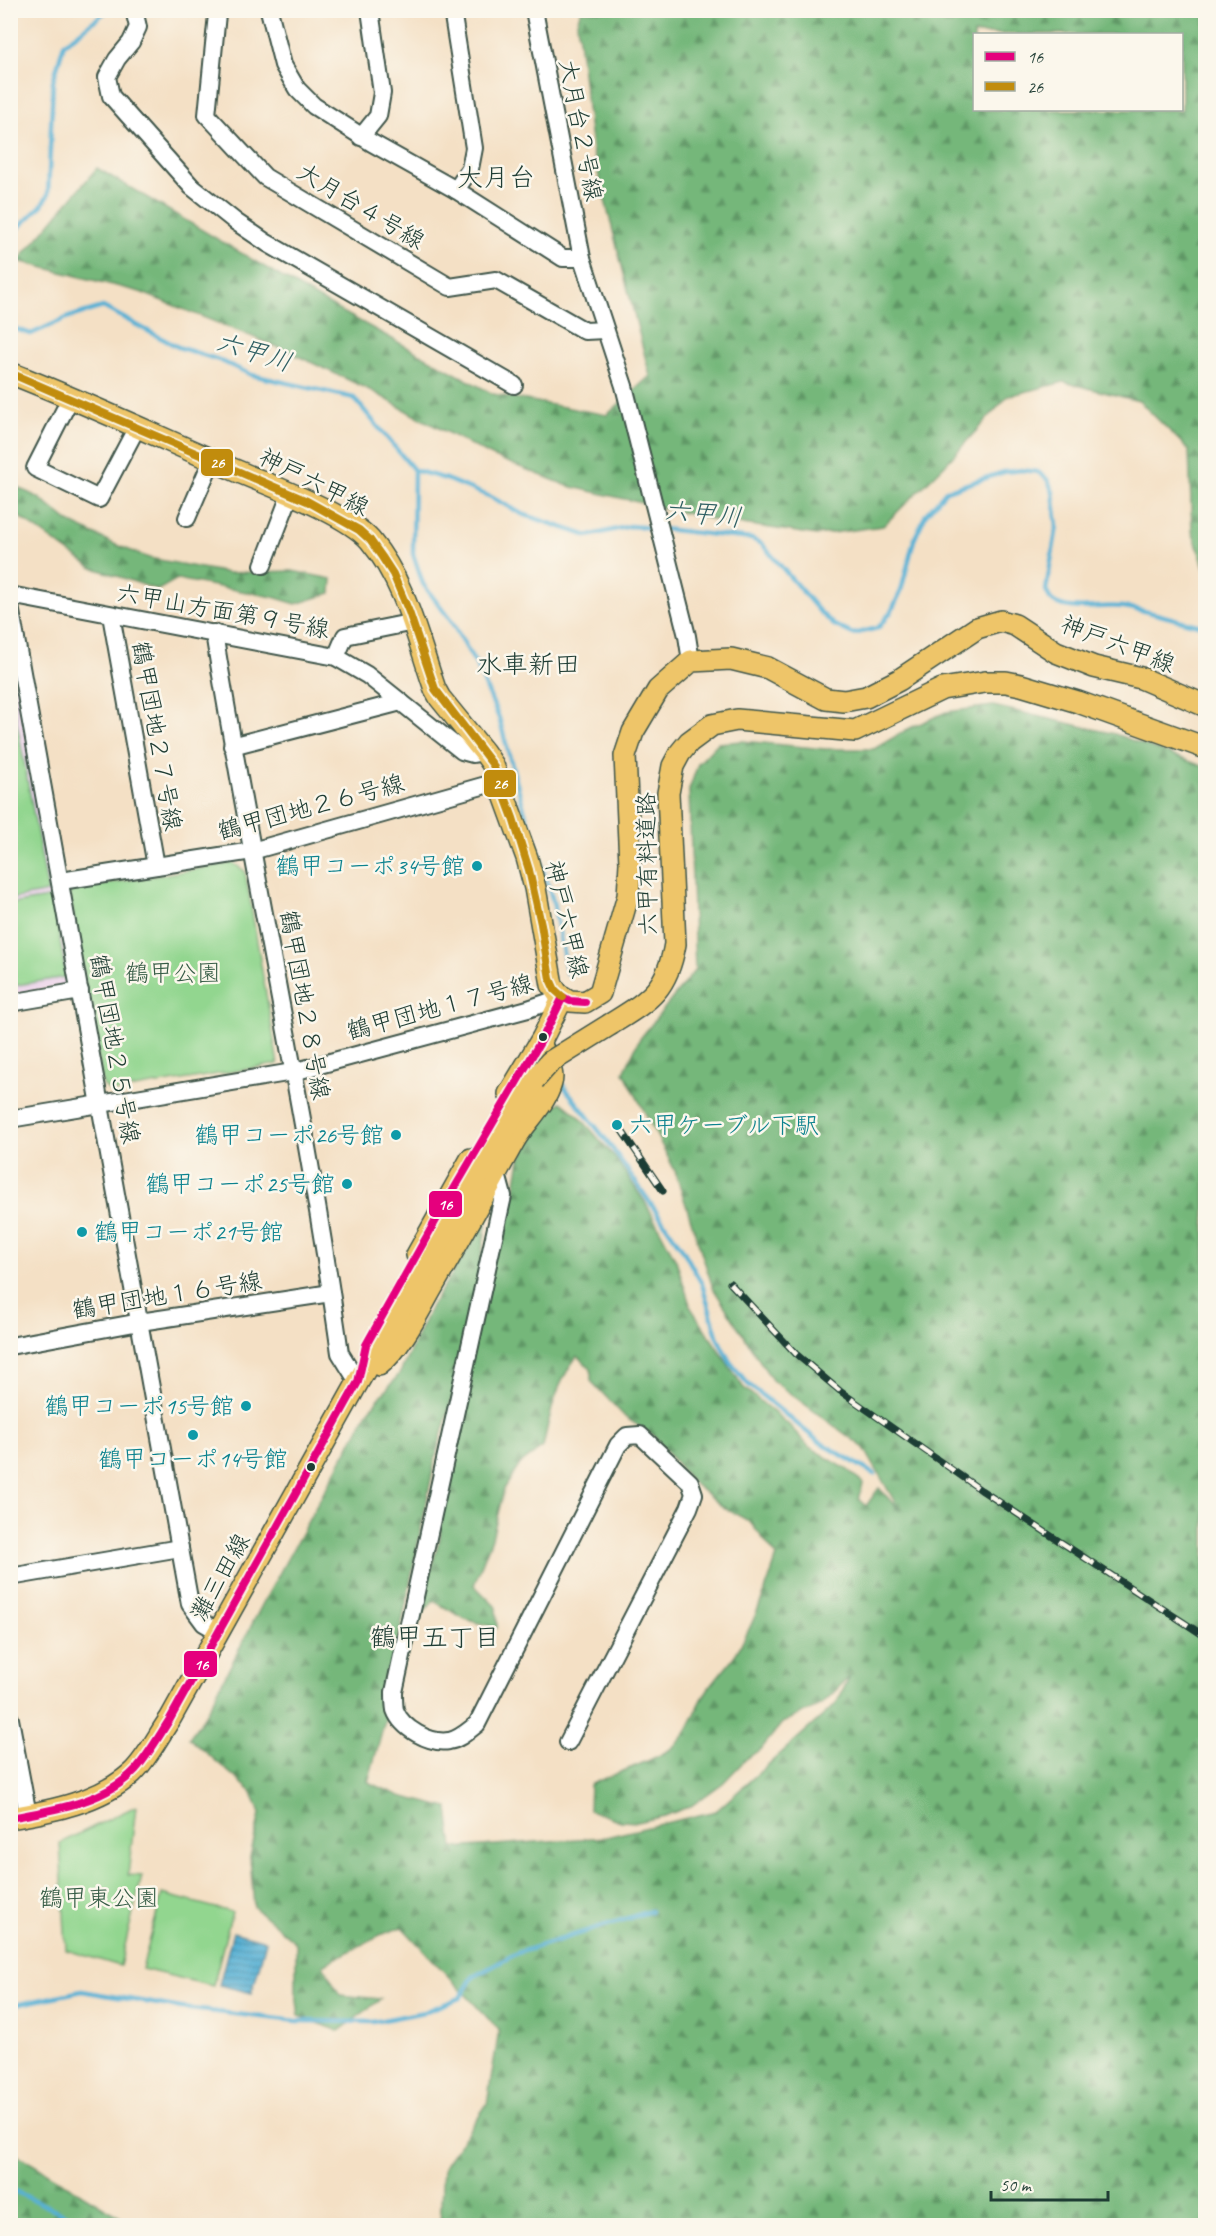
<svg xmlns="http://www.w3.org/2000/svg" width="1216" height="2236" font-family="Caveat,'Klee One',sans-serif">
<defs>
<pattern id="forest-firs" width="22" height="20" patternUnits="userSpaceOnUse" patternTransform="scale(1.5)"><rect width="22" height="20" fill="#75b77a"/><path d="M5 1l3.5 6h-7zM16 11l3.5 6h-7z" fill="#5f9665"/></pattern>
<pattern id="water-rules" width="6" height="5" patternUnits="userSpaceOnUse" patternTransform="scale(1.5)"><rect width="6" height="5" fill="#57b0d4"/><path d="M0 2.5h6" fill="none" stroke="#4790ad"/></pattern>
</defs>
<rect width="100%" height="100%" fill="#fbf7ec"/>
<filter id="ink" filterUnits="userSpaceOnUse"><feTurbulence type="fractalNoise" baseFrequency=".0167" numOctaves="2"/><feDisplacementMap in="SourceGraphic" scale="12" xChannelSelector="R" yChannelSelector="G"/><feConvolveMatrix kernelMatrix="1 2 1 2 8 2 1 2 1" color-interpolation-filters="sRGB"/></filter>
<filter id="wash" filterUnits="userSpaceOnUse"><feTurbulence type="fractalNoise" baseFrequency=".008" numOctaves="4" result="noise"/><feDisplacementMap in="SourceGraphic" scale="24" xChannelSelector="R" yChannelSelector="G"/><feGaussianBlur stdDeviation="1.35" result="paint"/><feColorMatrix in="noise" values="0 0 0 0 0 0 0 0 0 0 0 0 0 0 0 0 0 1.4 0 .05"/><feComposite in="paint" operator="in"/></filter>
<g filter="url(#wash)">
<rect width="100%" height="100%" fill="#f4e0c5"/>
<polygon fill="#ebd1eb" points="10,645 70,979 64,985 10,995"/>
<g fill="url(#forest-firs)" stroke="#4a7a57" stroke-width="1.5" fill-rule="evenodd">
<path d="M581,11H1205V569L1192,531L1189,450L1139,401L1064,382L1008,396L945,465L883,526L817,535L716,520L568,486L492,456L412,414L374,392L283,349L140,292L18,261L97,168L319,299L493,394L607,415L650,376L592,149L577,22ZM974,34H1182V110H974Z"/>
<polygon points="11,484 39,498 69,522 114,544 149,558 228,573 292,571 332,579 331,593 296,604 273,597 177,579 158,590 91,567 11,511"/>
<path d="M993,706L1115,734L1205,767V2225H440L443,2168L487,2104L499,2030L402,1927L380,1935L323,1965L340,1995L381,1999L339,2031L299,2016L296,1993V1943L254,1907L250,1857L260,1814L252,1792L189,1738L204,1717L263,1603L368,1412L400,1373L431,1306L487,1220L472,1312L456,1383L436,1455L397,1647L388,1710L368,1782L400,1796L448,1808L453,1848L606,1837L716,1811L836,1704L850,1676L822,1704L782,1723L762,1748L745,1760L723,1783L691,1806L664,1816L638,1822L621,1821L589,1810L590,1785C616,1772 645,1765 669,1750C690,1736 695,1708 708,1689C717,1676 729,1665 737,1652C754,1623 767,1588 777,1556L749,1521L723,1507L692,1482L653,1435L626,1418L591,1381V1369L577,1356C556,1384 550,1413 543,1447L520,1464L504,1489L492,1538L474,1585L496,1607L497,1628L465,1619L434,1601L418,1617L440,1537L444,1498L495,1227L510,1217L520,1159L544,1116L561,1102L579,1116L616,1159L645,1202L676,1260L691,1308L743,1387L789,1425L809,1447L848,1470L863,1483L859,1500L866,1506L879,1488L900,1511L864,1448L772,1380L713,1288L675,1171L624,1072L639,1040L695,970L689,790L698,764L718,743L742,741L825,749H874L908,729L946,712Z"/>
<polygon points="10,2152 16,2154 133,2225 11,2225"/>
</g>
<g fill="#92d68f" stroke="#588a62" stroke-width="1.5">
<polygon points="10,685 48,892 11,899 10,899"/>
<polygon points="233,863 245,871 278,1064 111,1092 103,1085 69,890"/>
<polygon points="53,897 66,977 11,986 11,904"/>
<polygon points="136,1806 128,1875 142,1876 120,1966 66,1950 60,1843"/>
<polygon points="162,1894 232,1912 213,1986 142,1969"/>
</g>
<polygon fill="url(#water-rules)" stroke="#3b7684" stroke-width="1.5" points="233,1932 266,1941 252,1993 219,1985"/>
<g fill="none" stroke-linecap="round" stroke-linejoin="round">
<g stroke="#57b0d4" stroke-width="4.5">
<polyline points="10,236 42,205 48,195 53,81 64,44 108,10"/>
<polyline points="10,327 31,334 69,317 103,307 178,347 219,360 252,375 354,398 414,470 446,479 491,497 522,514 588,536 630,526 655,528"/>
<polyline points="414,470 413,554 423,584 451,621 477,666 499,718 523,806 553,901 567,973"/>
<path d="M663,529L752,539L762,544L819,611L834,625L853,634L878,628L891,612L901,591L914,540L926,514L946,491L1004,472L1022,470L1038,472L1047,479L1053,492L1057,526L1046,590C1049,597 1050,601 1058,604C1078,612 1102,604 1123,607C1151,611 1178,621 1206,627"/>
<polyline points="562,1084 610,1145 683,1250 702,1284 718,1339 730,1362 748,1384 818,1441 874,1474"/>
<polyline points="10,2006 82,1991 181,2008 297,2021 373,2022 424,2012 460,1998 473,1977 517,1953 651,1911"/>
<polyline points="10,2189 90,2226"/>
</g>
</g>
</g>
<g filter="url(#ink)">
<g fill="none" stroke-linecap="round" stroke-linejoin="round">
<defs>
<g id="minor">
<polyline points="134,10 138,27 131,42 117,59 107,77 111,96 192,187 236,222 267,243 514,385"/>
<polyline points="219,10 217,14 207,115 265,177 450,287 496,280 585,331 605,330"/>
<polyline points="269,10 283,65 297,89 314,106 372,143 456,190 563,258 582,258"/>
<polyline points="452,10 474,148 470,169 456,190"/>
<polyline points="534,10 582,258 624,386 687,636 691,661"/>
<polyline points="361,137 378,116 382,93 370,10"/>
<polyline points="71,397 35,468 99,499 137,427"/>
<polyline points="187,518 212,460"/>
<polyline points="263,565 290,495"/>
<polyline points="10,595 336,657 367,675 462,751 473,754 484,752"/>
<polyline points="10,606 190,1604 204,1623 218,1631"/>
<polyline points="111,615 156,866"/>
<path d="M214,633C253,874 306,1112 340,1353L358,1382"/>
<polyline points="336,657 345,636 414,622"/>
<polyline points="232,746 401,702"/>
<polyline points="61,881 252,851 500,781"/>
<polyline points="10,1003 80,991"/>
<polyline points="10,1119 293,1072 528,1009 563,997"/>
<path d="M497,1174L503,1196L394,1692C394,1698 394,1705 395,1710C402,1729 430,1744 449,1741C460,1739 469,1730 477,1724L618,1445L627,1436L640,1435L690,1482L694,1494L689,1508L568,1742"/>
<polyline points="10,1346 140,1322 331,1293"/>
<polyline points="10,1577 180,1548"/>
<polyline points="10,1719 28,1815"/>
</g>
<g id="major">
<path d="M10,373C87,403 161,438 237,471C271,486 346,513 370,540C406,583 417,638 435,689L440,698L484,752L493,765L527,858L535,888L552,985L558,994L570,1001L585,1002L600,993L628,896L630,863L625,756L633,732L658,690L691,661L731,659L768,668L826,699L844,701L866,697L899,680L977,628L1001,621L1015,625L1056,652L1094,667L1141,678L1206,706"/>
<path d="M611,1024C649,1000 667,991 675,944L668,793L673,766L680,753L689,742L712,725L737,720L855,731L942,689L985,682H1006L1021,685L1078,702L1206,748"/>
<polyline points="509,1094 542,1039 563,997"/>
<polyline points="417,1255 471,1159"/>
<path d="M379,1365C403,1345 418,1312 433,1286C461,1238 487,1189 514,1141C525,1122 545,1105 551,1083C555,1071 545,1061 543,1049"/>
<path d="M10,1818C51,1811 100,1802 132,1773C147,1759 158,1736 170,1719L358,1382L534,1080"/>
</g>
</defs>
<use href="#minor" stroke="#3f554a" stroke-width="20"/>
<use href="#major" stroke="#3f554a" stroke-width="24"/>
<use href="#minor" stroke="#fff" stroke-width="16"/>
<use href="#major" stroke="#eec569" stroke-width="21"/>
<defs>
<g id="rail">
<polyline points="618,1125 663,1191"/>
<polyline points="730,1283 796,1354 840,1391 981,1490 1206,1637"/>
</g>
</defs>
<use href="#rail" stroke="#1f3d34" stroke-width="7"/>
<use href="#rail" stroke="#fbf7ec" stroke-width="4.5" stroke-dasharray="14" stroke-linecap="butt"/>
<defs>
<polyline id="major-bridge" points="534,1080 550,1062 611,1024"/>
</defs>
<use href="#major-bridge" stroke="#3f554a" stroke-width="24" stroke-linecap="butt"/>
<use href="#major-bridge" stroke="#eec569" stroke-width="21"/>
<defs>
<path id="bus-1" d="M10,1818C53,1810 105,1803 136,1769C149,1754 159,1736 170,1719L358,1382L366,1345L440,1213L542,1039L563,997L570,1001L585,1002"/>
<polyline id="bus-2" points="10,373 307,501 359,530 370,540 382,557 393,574 409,612 435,689 493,765 513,818 529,870 541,924 550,979 555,990 563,997"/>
</defs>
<use href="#bus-1" stroke="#fbf7ec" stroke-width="12"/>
<use href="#bus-2" stroke="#fbf7ec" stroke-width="12"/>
<use href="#bus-1" stroke="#e5007d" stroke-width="8"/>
<use href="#bus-2" stroke="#c18c0d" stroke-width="8"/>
</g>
</g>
<g fill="#0f9aa8" stroke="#fbf7ec" stroke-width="2">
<circle cx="477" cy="866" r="6"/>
<circle cx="617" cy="1125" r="6"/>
<circle cx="396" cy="1135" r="6"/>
<circle cx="347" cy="1184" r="6"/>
<circle cx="82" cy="1232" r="6"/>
<circle cx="246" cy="1406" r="6"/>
<circle cx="193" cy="1435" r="6"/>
</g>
<g fill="#1f3d34" stroke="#fbf7ec" stroke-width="2">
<circle cx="543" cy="1037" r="5"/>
<circle cx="311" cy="1467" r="5"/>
</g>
<g text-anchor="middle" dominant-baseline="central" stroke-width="5" stroke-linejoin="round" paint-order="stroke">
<g font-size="24" fill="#1f3d34" stroke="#fbf7ec">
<text transform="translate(581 130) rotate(79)">大月台２号線</text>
<text transform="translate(361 206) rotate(31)">大月台４号線</text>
<text transform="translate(314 482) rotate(27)">神戸六甲線</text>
<text transform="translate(223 611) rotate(10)">六甲山方面第９号線</text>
<text transform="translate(1118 644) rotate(21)">神戸六甲線</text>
<text transform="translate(157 736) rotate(80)">鶴甲団地２７号線</text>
<text transform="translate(311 807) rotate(-15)">鶴甲団地２６号線</text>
<text transform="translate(647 864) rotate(-91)">六甲有料道路</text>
<text transform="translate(567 919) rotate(77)">神戸六甲線</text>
<text transform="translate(305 1005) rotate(80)">鶴甲団地２８号線</text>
<text transform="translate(440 1007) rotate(-15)">鶴甲団地１７号線</text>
<text transform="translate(115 1049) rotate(80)">鶴甲団地２５号線</text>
<text transform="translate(167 1295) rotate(-9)">鶴甲団地１６号線</text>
<text transform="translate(220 1577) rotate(-61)">灘三田線</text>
</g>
<g font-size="24" fill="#0d838f" stroke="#fbf7ec" text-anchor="end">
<text x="465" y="866">鶴甲コーポ34号館</text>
<text x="629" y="1125" text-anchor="start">六甲ケーブル下駅</text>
<text x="384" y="1135">鶴甲コーポ26号館</text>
<text x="335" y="1184">鶴甲コーポ25号館</text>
<text x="94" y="1232" text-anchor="start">鶴甲コーポ21号館</text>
<text x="234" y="1406">鶴甲コーポ15号館</text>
<text x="193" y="1459" text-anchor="middle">鶴甲コーポ14号館</text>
</g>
<g font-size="24" fill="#365c46" stroke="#fbf7ec">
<text x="173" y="973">鶴甲公園</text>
<text x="99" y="1898">鶴甲東公園</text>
</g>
<g font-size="26" fill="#1f3d34" stroke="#fbf7ec">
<text x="496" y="177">大月台</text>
<text x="528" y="664">水車新田</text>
<text x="435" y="1637">鶴甲五丁目</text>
</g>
<g font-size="26" font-style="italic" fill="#306064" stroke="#fbf7ec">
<text transform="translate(254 352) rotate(17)">六甲川</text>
<text transform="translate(703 514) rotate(6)">六甲川</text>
</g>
</g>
<g stroke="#fbf7ec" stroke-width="2">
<rect x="200" y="448" width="34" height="29" rx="6" fill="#c18c0d"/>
<rect x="483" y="769" width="34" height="29" rx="6" fill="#c18c0d"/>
<rect x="428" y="1190" width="35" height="28" rx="6" fill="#e5007d"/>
<rect x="183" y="1650" width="35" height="28" rx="6" fill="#e5007d"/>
</g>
<g font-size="16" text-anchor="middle" font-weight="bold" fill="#fff">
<text x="217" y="468">26</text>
<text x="500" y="789">26</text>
<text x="445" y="1210">16</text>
<text x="201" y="1670">16</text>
</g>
<rect width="1216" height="2236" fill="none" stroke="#fbf7ec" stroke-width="36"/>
<rect x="973" y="33" width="210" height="78" fill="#fbf7ec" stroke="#a3ada2" stroke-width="1.5"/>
<rect x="985" y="52" width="30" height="9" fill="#e5007d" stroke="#a3ada2" stroke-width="1.5"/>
<text x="1027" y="63" font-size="18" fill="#1f3d34">16</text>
<rect x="985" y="82" width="30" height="9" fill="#c18c0d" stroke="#a3ada2" stroke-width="1.5"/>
<text x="1027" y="93" font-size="18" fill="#1f3d34">26</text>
<path d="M991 2191v9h117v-9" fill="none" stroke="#1f3d34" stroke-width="3"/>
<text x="1000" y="2191" font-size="18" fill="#1f3d34" stroke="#fbf7ec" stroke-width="4.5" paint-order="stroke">50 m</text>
</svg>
